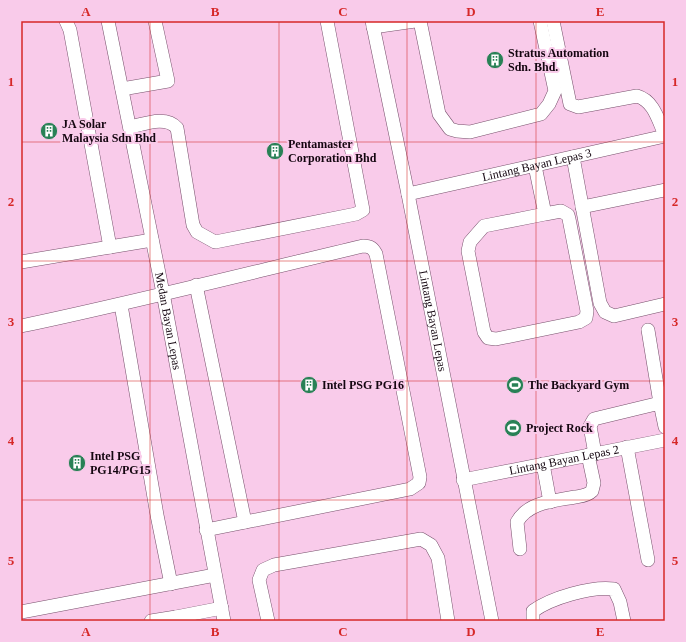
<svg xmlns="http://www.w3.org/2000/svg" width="686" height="642" font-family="'Times New Roman',serif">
<rect width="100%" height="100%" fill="#f9cbea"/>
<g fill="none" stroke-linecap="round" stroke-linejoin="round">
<defs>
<g id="minor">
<polyline points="66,21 70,30 110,247 152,240"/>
<path id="s1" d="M108,21L163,293L224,621"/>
<path id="s2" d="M372,21L408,194L492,621"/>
<polyline points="420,21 439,114 450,129 457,131 470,132 541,114 549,104 555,91 540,21"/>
<path d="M553,21L570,104L578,107L637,96C654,101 658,120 665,135"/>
<polyline points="373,27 415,21"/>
<polyline points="122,89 168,81 155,21"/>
<path d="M130,127C144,124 166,115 177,128L193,225L197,232L215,242L356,214L363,210L327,21"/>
<polyline points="573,157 600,303 605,312 614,316 665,304"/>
<polyline points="535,166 545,214 484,226 470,242 468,251 484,332 488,338 496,339 579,322 586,318 587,311 569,219 568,215 561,211 545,214"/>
<path id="s3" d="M408,194L665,136"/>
<polyline points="582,207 665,190"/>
<polyline points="21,262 110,247"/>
<polyline points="196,285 245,522"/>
<polyline points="121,305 157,515 171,584"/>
<path d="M21,326C135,302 249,273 363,246C370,246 373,248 376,254L420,477L419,483L410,489L206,530"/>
<polyline points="648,330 660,403"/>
<polyline points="627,447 648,560"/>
<polyline points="595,454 590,426 594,419 598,418 660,403 665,427"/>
<polyline points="543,464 550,502"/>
<path id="s4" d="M463,480L665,440"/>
<path d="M520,549L517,522C528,502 554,501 575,497C581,496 587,496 592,491L594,483L588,455"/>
<polyline points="21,612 215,575"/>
<polyline points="151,621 176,617"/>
<polyline points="177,621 176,617 222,608"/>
<polyline points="268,621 259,580 263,570 274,565 421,539 431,545 438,558 448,621"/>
<path d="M533,621V611C551,598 591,586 614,589L620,602L624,621"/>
</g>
</defs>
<use href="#minor" stroke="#77516c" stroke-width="14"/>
<use href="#minor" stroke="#fff" stroke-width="13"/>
</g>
<path fill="none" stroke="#d62828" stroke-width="1" stroke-opacity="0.55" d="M150,21V621M279,21V621M407,21V621M536,21V621M21,142H665M21,261H665M21,381H665M21,500H665"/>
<defs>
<symbol id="building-disc" viewBox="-11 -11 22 22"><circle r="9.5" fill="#298156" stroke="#f9cbea"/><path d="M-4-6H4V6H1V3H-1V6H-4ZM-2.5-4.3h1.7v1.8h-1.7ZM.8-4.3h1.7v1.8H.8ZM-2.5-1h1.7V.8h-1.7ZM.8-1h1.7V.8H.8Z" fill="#fff"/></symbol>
<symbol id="stadium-disc" viewBox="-11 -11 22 22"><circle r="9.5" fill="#298156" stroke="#f9cbea"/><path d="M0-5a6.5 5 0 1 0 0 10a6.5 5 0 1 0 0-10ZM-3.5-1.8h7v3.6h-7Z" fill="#fff"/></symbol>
</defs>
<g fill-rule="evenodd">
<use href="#building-disc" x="485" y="50" width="20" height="20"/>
<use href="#building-disc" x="39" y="121" width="20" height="20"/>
<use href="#building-disc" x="265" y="141" width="20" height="20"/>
<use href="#building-disc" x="299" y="375" width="20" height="20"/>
<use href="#stadium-disc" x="505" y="375" width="20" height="20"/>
<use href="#stadium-disc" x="503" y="418" width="20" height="20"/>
<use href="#building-disc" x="67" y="453" width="20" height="20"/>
</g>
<g text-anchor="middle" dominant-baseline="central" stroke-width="4" stroke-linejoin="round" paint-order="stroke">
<g font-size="12" font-weight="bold" fill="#140610" stroke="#f9cbea" text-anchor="start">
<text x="508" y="53">Stratus Automation<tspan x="508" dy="14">Sdn. Bhd.</tspan></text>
<text x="62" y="124">JA Solar<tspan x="62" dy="14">Malaysia Sdn Bhd</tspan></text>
<text x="288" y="144">Pentamaster<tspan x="288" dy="14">Corporation Bhd</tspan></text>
<text x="322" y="385">Intel PSG PG16</text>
<text x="528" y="385">The Backyard Gym</text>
<text x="526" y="428">Project Rock</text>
<text x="90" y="456">Intel PSG<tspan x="90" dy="14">PG14/PG15</tspan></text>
</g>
<g font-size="12" fill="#140610" stroke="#f9cbea">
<text stroke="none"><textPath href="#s3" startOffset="132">Lintang Bayan Lepas 3</textPath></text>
<text stroke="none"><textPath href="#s1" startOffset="306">Medan Bayan Lepas</textPath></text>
<text stroke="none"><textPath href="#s2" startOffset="306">Lintang Bayan Lepas</textPath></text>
<text stroke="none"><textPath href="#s4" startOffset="103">Lintang Bayan Lepas 2</textPath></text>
</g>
</g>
<rect width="686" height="642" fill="none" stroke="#f9cbea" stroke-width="44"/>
<rect x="22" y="22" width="642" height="598" fill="none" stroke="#d62828" stroke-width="1.5"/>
<g font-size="13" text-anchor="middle" font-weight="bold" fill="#d62828">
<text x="86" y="16">A</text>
<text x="215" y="16">B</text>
<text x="343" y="16">C</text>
<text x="471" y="16">D</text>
<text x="600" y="16">E</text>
<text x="11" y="86">1</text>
<text x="675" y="86">1</text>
<text x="11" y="206">2</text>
<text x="675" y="206">2</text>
<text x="11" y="326">3</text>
<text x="675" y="326">3</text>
<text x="11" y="445">4</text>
<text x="675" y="445">4</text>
<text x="11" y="565">5</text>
<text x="675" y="565">5</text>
<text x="86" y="636">A</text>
<text x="215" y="636">B</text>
<text x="343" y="636">C</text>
<text x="471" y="636">D</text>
<text x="600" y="636">E</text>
</g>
</svg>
